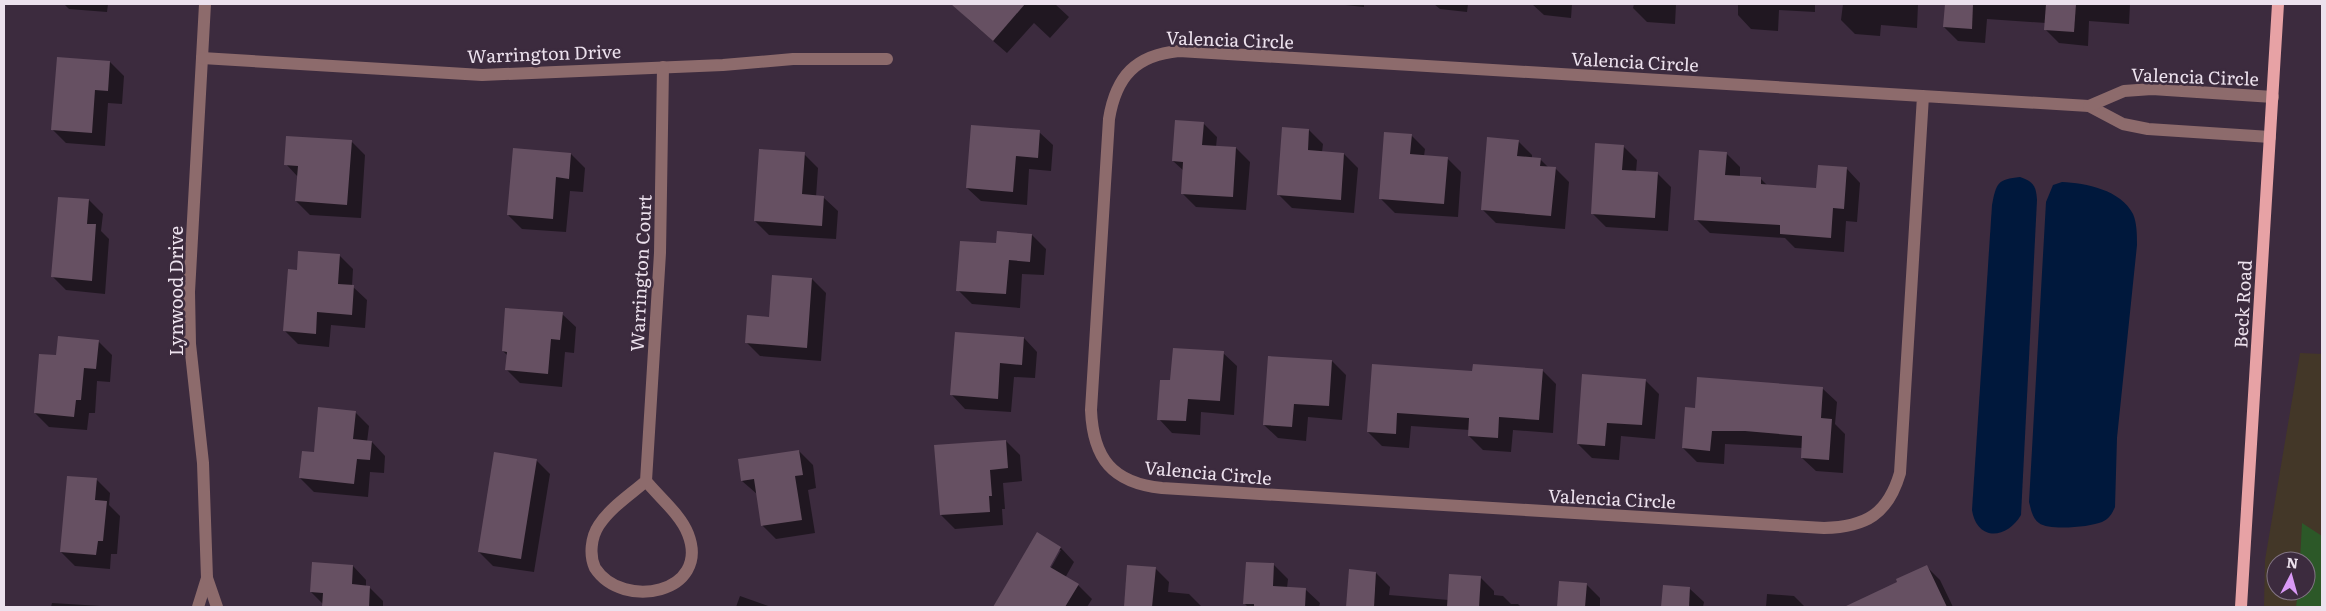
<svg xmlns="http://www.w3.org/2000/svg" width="2326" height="611" font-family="Literata,serif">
<rect width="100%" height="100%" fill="#3c2b3e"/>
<path fill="#433728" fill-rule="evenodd" d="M2300,353L2322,354V607H2264L2265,560ZM2276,561H2306V591H2276Z"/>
<polygon fill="#2c5828" points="2302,523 2322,536 2322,607 2296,607 2298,591 2306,591 2306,561 2300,561"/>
<g fill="#00183c">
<path d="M2020,177C2034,182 2036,186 2037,200L2021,515C2007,539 1977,542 1972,510L1992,205C1996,183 1998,179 2020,177Z"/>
<path d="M2062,182C2086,183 2121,190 2133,214C2137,223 2137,235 2137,245L2117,438L2115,507C2112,514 2109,519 2102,522C2090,527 2049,531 2039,523C2032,518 2031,509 2029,502L2046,202L2053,185Z"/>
</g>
<g fill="#0007" fill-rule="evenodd">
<polygon points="64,4 108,4 107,12 69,9"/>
<polygon points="957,4 1055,4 1069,17 1050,38 1034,23 1007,53 969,20 955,6"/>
<polygon points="1336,4 1364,4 1364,7"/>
<polygon points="1434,4 1468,4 1467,12 1440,9"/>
<polygon points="1532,4 1572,4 1571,18 1544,15"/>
<polygon points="1634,4 1676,4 1675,24 1647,22 1633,8"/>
<polygon points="1738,4 1815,4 1815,12 1779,10 1778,31 1751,29 1738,15"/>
<polygon points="1843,4 1918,4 1917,28 1881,25 1880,36 1855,34 1841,20"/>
<polygon points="1946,4 2130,4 2129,24 2089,21 2088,46 2059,43 2045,29 2046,23 1987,19 1985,43 1958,41 1944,27"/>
<polygon points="58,58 110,62 124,76 122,104 108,103 105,146 66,143 52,129"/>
<polygon points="1203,123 1217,137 1216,147 1236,148 1250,162 1246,210 1196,207 1182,193 1184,171 1173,161"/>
<polygon points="1309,130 1323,144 1322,152 1344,154 1358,168 1354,213 1292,208 1278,194"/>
<polygon points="1039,132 1053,145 1051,171 1029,169 1027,205 981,201 967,188"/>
<polygon points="1411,135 1425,149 1424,156 1447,158 1461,172 1458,217 1395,213 1381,199"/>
<polygon points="1518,141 1532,155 1532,159 1540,159 1549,168 1555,168 1569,182 1565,229 1496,223 1482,209"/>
<polygon points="352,142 365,155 361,218 310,215 296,201 298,177 286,164"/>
<polygon points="1623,146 1637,160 1636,172 1657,173 1671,187 1668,231 1606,227 1592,213"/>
<polygon points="1726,153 1740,167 1740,177 1761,179 1768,186 1818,190 1847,169 1860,183 1857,222 1846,221 1844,252 1795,248 1785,238 1710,233 1696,219"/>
<polygon points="571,154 585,168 583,192 570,191 566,232 522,229 508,215"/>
<polygon points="804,154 818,168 816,197 824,198 838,211 836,239 769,235 755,221"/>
<polygon points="89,200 103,214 101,231 109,239 105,294 66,290 53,277"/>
<polygon points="1032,235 1046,249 1044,275 1022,274 1020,308 972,304 958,290 997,244"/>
<polygon points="339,255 353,269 352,286 367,300 365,328 331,325 329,347 298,344 285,331 298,271"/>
<polygon points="812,279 826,293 821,361 760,356 746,342"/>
<polygon points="562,314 576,327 574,353 565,352 562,387 520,383 506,369 508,356 503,351"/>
<polygon points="1024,338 1037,352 1035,378 1014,377 1011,412 965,409 952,395"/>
<polygon points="98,341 112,355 110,382 97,381 95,413 89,413 87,430 49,427 35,413 58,357"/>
<polygon points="1223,353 1237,366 1234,415 1201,412 1200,435 1172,433 1159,419 1172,382"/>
<polygon points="1332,361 1346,375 1342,420 1308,417 1306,441 1278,438 1264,425"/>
<polygon points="1373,365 1473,372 1542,370 1556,384 1553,433 1513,430 1511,452 1483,450 1469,436 1470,430 1411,426 1409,448 1382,446 1368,432"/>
<polygon points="1645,380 1659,394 1655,439 1621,436 1619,460 1592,458 1578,444"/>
<polygon points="1823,389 1837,402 1835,424 1845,434 1843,473 1816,471 1802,458 1803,448 1725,444 1724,464 1697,462 1683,448 1696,409"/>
<polygon points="355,412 369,426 367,442 372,442 385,456 384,473 370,472 368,497 314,492 300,478 315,453"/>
<polygon points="1006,441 1020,455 1022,481 1003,483 1005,509 1002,509 1003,525 955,529 941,515"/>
<polygon points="799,451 813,465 816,488 808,490 815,533 776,539 762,525 757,494 742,481"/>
<polygon points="536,460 550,474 534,572 493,566 479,552"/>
<polygon points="96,479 110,493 109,505 120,516 117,554 111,554 110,569 75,566 61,552"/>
<path d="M1037,534L1061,548L1074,562L1065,578L1078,585L1092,599L1087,607H994ZM1058,550H1061L1048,573L1045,572Z"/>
<polygon points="1274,565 1288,579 1287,588 1306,590 1320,603 1319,607 1248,607 1244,603"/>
<polygon points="353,566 366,580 366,587 369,587 383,601 383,607 323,607 323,604 311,592"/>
<polygon points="1128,566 1155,568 1169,582 1168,592 1189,594 1202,607 1125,607"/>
<polygon points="1926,566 1940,580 1953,607 1873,607 1868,597 1899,583"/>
<polygon points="1350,571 1376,573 1390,587 1389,595 1449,600 1481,578 1494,591 1494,595 1503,596 1511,604 1518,604 1521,607 1347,607"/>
<polygon points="1560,582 1586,584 1600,598 1600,607 1558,607"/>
<polygon points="1664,587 1690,589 1704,602 1703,607 1662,607"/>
<polygon points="1767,594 1794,596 1805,607 1766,607"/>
<polygon points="740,596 771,607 736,607"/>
<polygon points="52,603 101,606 102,607 51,607"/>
</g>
<g fill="#665062">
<polygon points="951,4 1025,4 993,41"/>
<polygon points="1945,4 1973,4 1972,29 1943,27"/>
<polygon points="2046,4 2076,4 2074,32 2044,30"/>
<polygon points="57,57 110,61 108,91 95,90 92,133 51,130"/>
<polygon points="1175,120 1204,122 1202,145 1236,147 1233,197 1181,194 1183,162 1172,161"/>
<polygon points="971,125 1040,130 1038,158 1016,156 1013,192 966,188"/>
<polygon points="1282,127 1309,129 1308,150 1344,153 1341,200 1277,195"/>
<polygon points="1384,132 1412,134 1410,154 1448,157 1444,204 1379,199"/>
<polygon points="286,136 352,140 347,205 295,201 298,166 284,165"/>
<polygon points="1487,137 1519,140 1517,156 1541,158 1540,166 1556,167 1551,216 1481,210"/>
<polygon points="1595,143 1624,145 1622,170 1658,172 1655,218 1591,214"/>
<polygon points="513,148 571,153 569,179 556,177 553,219 507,215"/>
<polygon points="759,149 805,152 802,194 824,196 822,226 754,221"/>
<polygon points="1699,150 1727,152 1725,175 1761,177 1761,184 1816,188 1818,165 1847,167 1844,209 1833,208 1831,238 1780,234 1780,225 1694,220"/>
<polygon points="58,197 89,199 87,224 96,224 92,281 51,277"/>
<polygon points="997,231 1032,234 1030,262 1009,260 1006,294 956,291 960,241 996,243"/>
<polygon points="298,251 340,254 338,284 354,285 352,315 317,312 316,334 283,331 288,269 297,270"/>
<polygon points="772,275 812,278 807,348 745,343 747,315 769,317"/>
<polygon points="505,308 563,312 560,340 551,339 548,374 505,370 507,352 502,351"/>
<polygon points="955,332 1024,337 1022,365 1000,363 998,399 950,395"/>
<polygon points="58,336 99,340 96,369 84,368 81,400 76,400 74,417 34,413 39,354 56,355"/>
<polygon points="1173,348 1224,351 1220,401 1188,399 1186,421 1157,420 1160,380 1170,380"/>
<polygon points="1268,356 1332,360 1329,406 1294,404 1292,427 1263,425"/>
<polygon points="1372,364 1472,371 1473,364 1543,369 1539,420 1499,417 1498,438 1468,436 1469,418 1397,413 1396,434 1367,432"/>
<polygon points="1582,374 1646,379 1642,425 1607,423 1605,446 1577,444"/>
<polygon points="1697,377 1823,387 1821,418 1832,419 1829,460 1801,458 1802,436 1745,431 1712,431 1710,451 1682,448 1685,407 1695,408"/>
<polygon points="318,407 356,411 353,439 372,441 370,460 357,459 354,484 299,478 302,451 314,452"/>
<polygon points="1006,440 1008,468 990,470 992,496 989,496 990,512 940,515 934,445"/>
<polygon points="799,450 803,475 795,476 802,520 761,526 754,479 741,481 738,459"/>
<polygon points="494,452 537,459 521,559 478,552"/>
<polygon points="67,476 97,478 95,500 107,501 103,541 98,541 96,555 60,552"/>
<polygon points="1037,532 1061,547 1050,567 1079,584 1065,607 993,607"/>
<polygon points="312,562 353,565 352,584 370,586 369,607 322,607 323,593 310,592"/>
<polygon points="1246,562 1274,563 1273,586 1306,588 1305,607 1254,607 1254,604 1243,604"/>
<polygon points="1127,565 1156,567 1152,607 1124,607"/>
<polygon points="1927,565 1947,607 1844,607 1897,582 1896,579"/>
<polygon points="1349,569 1376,572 1374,607 1346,607"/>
<polygon points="1449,574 1481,576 1479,607 1447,607"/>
<polygon points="1559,581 1587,583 1585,607 1557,607"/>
<polygon points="1663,585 1690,587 1689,607 1661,607"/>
</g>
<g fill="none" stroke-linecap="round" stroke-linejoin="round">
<g stroke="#8d6b6c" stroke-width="12">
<polyline points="205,4 189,292 190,344 203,463 207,578 217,607"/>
<polyline points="202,58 482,75 723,65 793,59 887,59"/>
<path d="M1923,96L1900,473C1888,514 1866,527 1824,528L1162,488C1112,483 1093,458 1091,410L1109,119C1116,76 1136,55 1179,51L2089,106L2123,124L2148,129L2270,137"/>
<polyline points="2089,106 2124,91 2152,89 2273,97"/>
<path d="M646,481C630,495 611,507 599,525C591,537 589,555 595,568C623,611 711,593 688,534C681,515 659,497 646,481L660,253L663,67"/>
<polyline points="198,607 207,578"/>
</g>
<polyline stroke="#e7a2a5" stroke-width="12" points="2241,607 2278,4"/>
</g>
<g text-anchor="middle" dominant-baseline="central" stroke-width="5" stroke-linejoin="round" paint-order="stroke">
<g font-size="18" fill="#ece1ed" stroke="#3c2b3e">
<text transform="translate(1230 39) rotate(2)">Valencia Circle</text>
<text transform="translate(544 53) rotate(-2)">Warrington Drive</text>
<text transform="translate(1635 61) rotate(3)">Valencia Circle</text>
<text transform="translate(2195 76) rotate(2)">Valencia Circle</text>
<text transform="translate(640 273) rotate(-87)">Warrington Court</text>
<text transform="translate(175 291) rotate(-90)">Lynwood Drive</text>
<text transform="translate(2242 304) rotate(-87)">Beck Road</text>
<text transform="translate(1208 472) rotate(5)">Valencia Circle</text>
<text transform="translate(1612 498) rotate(3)">Valencia Circle</text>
</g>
</g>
<rect width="2326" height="611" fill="none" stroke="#ece1ed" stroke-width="10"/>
<g transform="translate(2291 576) rotate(6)"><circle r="24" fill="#3c2b3e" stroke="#827484"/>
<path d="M0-4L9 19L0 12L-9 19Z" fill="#da9af6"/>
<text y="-8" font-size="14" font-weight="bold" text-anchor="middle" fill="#ece1ed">N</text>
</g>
</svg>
